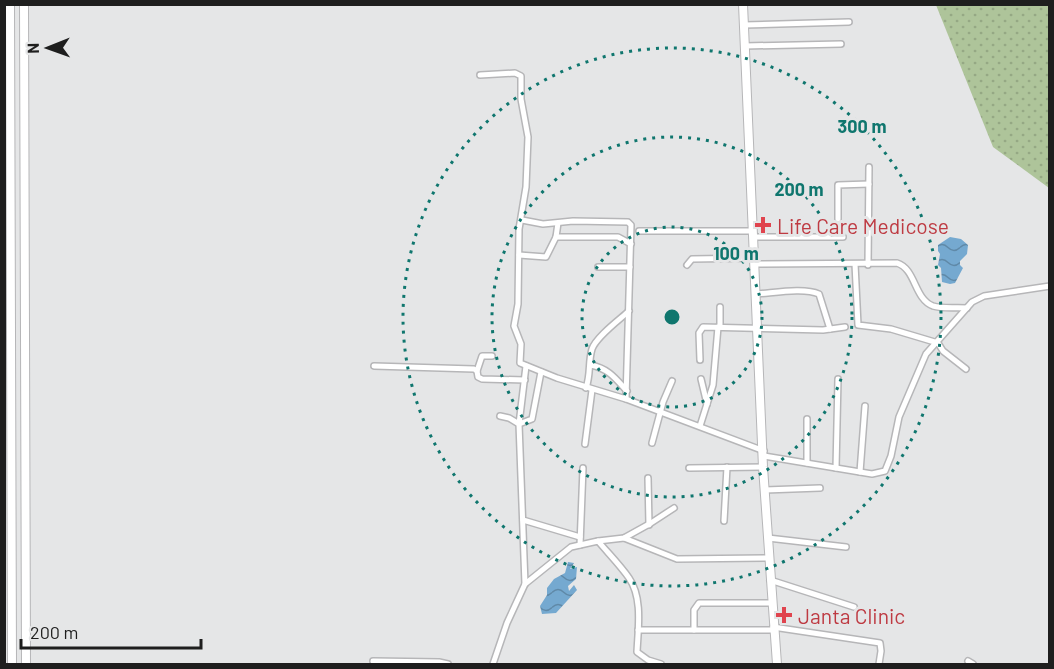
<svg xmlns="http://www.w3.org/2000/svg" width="1054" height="669" font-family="Barlow,sans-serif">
<defs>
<pattern id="grass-dots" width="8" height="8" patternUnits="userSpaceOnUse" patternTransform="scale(1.5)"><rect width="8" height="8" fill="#aec49a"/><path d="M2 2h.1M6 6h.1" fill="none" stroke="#95a884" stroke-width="1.8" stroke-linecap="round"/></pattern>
<pattern id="water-waves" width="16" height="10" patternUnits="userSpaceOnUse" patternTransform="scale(1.5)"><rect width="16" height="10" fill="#75a9d0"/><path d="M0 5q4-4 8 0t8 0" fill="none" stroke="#5f89a8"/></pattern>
</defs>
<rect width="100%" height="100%" fill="#e5e6e7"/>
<polygon fill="url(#grass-dots)" points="936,5 1049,5 1049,188 993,147"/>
<g fill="url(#water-waves)">
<polygon points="950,237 961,239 968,245 967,254 960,261 960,265 963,268 955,283 950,284 942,282 941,268 938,265 940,254 938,251 938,245"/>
<polygon points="568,562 574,563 570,569 577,567 576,579 568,586 569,591 574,585 577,590 556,613 542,614 540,606 547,595 547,588 554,579 565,573"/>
</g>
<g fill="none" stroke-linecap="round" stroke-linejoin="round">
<defs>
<g id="street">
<polyline points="744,25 849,22"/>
<polyline points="745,46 841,44"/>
<polyline points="480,75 515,73 521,76 521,99 528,137 526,187 519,229 518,304 514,326 521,344 520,363 557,378 626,399 764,451"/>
<polyline points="838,219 838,185 869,184"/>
<polyline points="522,220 543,224 573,221 628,222 631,225 626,399"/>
<polyline points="639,231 753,231"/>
<polyline points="556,237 618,237 631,244"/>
<polyline points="754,237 843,237"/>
<polyline points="519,255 546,257 556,237 558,223"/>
<path d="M755,264L897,263C916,269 914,299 933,306C943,309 957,307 967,308"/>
<polyline points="855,264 858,325 891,329 938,343 943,351 966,369"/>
<polyline points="687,265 692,259 755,258"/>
<polyline points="868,265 869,167"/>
<polyline points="598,267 630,267"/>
<path d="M756,294C773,293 804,287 819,294L830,329"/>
<polyline points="720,307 720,327"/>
<polyline points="700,360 699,333 703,327 823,330 845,327"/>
<path d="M591,365C609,369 615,378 627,391"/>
<polyline points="374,366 474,369 477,371 478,377 482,379 525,380"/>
<polyline points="526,366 519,424 532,419 541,372"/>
<polyline points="477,371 482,356 492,356"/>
<polyline points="701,379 707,404"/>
<path d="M586,388C591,374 588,362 592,349C596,337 619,320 629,311"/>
<polyline points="500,416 509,418 519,424 525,584"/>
<polyline points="700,426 713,385 718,327"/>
<polyline points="652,443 663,402 672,381"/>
<polyline points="585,444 592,390"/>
<polyline points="764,456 872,474 885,471 891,456 899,417 926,354 972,302 984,296 1050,286"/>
<polyline points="807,463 807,419"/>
<polyline points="689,468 763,467"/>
<polyline points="836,468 838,379"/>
<polyline points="860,472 865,406"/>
<polyline points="648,478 649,525"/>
<polyline points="765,490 820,488"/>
<polyline points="523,520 580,537"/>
<polyline points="724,521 727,467"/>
<polyline points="624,538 677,559 769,558"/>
<polyline points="768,538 846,547"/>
<polyline points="598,541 624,538 651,523 674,508"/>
<polyline points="580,545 583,468"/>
<polyline points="770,580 854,607"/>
<polyline points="773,627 880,643 881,651 879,664"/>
<polyline points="638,630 773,630"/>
<polyline points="694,630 694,610 699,603 772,603"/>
<polyline points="373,661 439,662 448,664"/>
<polyline points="968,661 973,664"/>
<path d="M493,664L507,623L525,584L571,547L598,541C608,553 620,565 629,578C643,598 638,629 637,652L648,660L661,664"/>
</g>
<g id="secondary">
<polyline points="10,4 12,664"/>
<polyline points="24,4 26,664"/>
<polyline points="743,4 763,467 777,664"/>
</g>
</defs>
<use href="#street" stroke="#b6b6b8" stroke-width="8"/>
<use href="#secondary" stroke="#b6b6b8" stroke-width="10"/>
<use href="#street" stroke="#fff" stroke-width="5"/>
<use href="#secondary" stroke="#fff" stroke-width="8"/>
</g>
<g fill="none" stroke="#0f766e" stroke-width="3" stroke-dasharray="3 6">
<circle cx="672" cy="317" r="90"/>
<circle cx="672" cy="317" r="180"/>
<circle cx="672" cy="317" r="269"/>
</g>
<g fill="#e0444e" stroke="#e5e6e7" stroke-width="2">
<path d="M760 216h6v6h6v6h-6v6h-6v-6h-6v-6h6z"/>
<path d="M781 606h6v6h6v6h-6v6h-6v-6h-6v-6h6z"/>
</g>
<g text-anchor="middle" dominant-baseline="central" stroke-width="6" stroke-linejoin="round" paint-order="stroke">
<g font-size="21" fill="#be3a42" stroke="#e5e6e7" text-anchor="start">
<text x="777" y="225">Life Care Medicose</text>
<text x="798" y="615">Janta Clinic</text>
</g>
</g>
<circle cx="672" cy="317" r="9" fill="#0f766e" stroke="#e5e6e7" stroke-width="3"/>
<g font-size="18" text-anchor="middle" font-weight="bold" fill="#0f766e" stroke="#e5e6e7" stroke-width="6" stroke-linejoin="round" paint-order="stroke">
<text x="862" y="133">300 m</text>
<text x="799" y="196">200 m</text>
<text x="736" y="260">100 m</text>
</g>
<rect width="1054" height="669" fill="none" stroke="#1e1e1e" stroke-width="12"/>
<g transform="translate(48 48) rotate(269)" stroke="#e5e6e7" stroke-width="4.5" paint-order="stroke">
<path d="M0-4.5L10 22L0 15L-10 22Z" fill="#1e1e1e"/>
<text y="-9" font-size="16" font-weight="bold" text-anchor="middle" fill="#1e1e1e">N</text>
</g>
<path d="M21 639v9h180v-9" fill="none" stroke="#1e1e1e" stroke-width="3"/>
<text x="30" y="639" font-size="18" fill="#1e1e1e" stroke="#e5e6e7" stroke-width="4.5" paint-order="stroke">200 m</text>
</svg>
